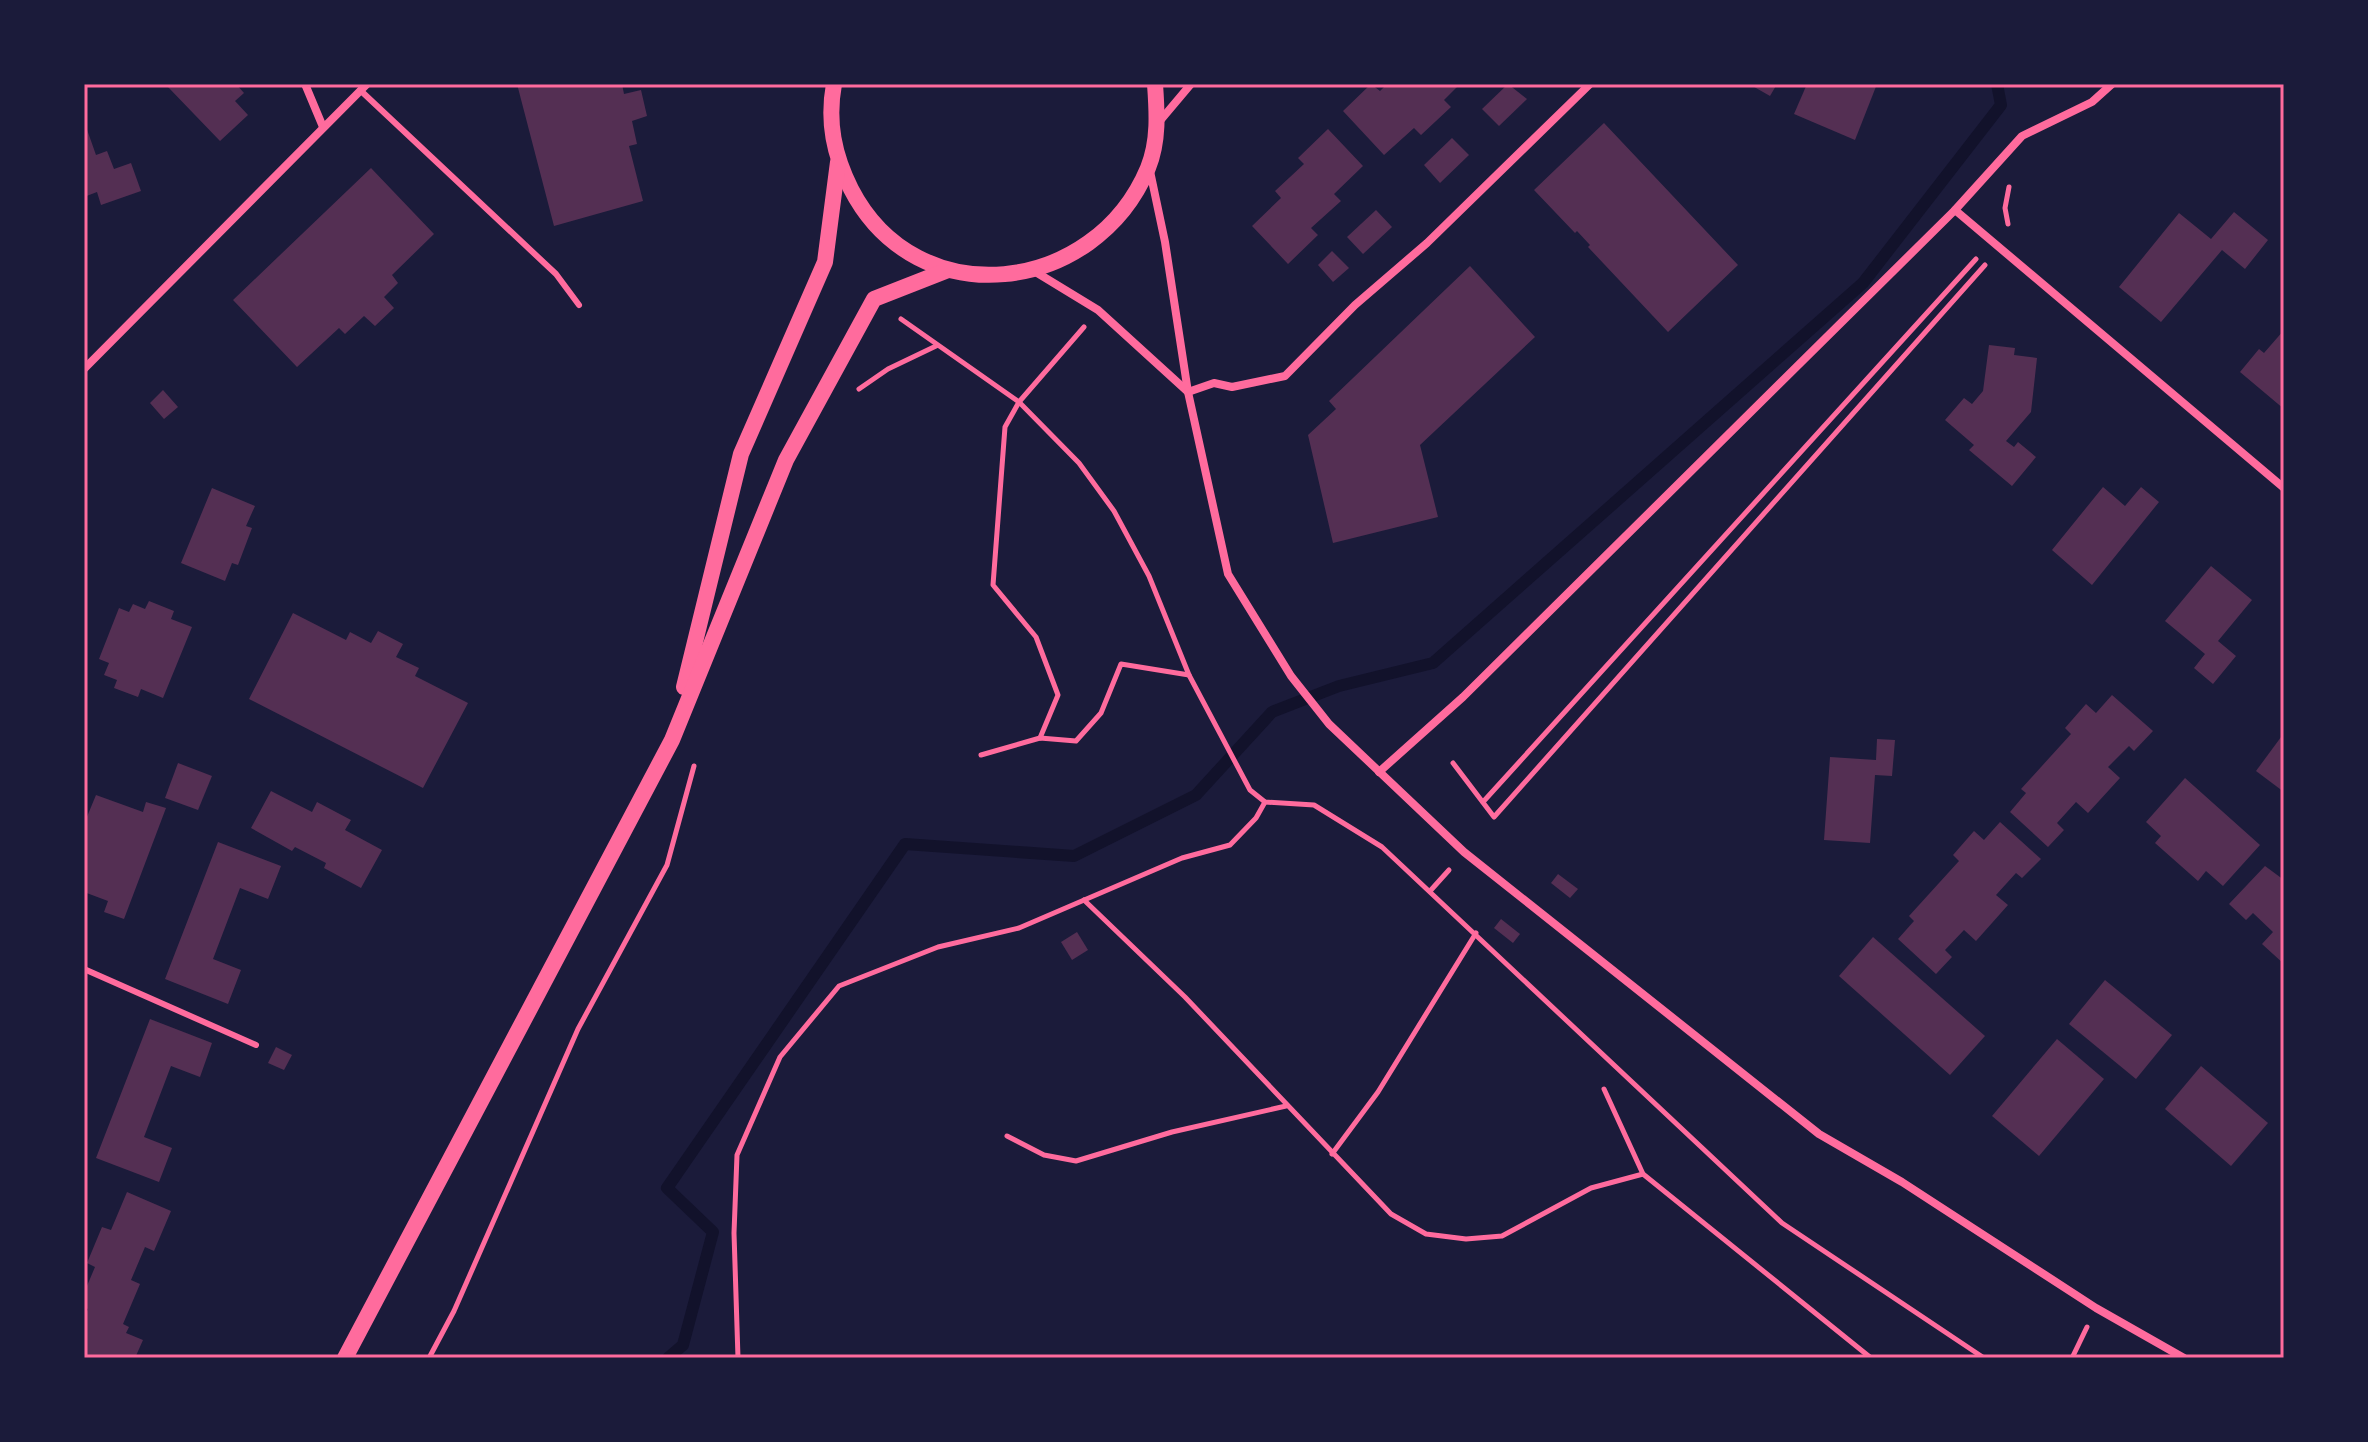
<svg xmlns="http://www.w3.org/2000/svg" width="2368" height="1442" font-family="Georgia,serif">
<rect width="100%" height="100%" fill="#1b1b3a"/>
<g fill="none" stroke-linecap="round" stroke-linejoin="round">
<polyline stroke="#12122b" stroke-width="12" points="668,1358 683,1345 713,1232 667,1188 905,844 1074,856 1196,795 1272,712 1339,686 1433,663 1863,283 2001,105 1997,84"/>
</g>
<g fill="#542f53">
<polygon points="171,84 236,84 244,93 235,101 248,115 220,141 168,87"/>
<polygon points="517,84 622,84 624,94 641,90 647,116 632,121 637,144 629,146 643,201 554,226"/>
<polygon points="1371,84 1380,91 1387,84 1460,84 1444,100 1451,107 1421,135 1414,128 1384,155 1343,111"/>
<polygon points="1508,84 1527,99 1499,126 1482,109"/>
<polygon points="1749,84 1777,84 1770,96"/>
<polygon points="1807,84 1877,84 1855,140 1794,114"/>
<polygon points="84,121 96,155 107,151 114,169 131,163 141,191 101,205 97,192 84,197"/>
<polygon points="1604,123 1738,265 1668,332 1588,247 1590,245 1577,231 1575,233 1534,190"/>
<polygon points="1328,129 1363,166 1334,194 1341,201 1311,228 1318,235 1288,264 1252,226 1281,198 1275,191 1304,164 1298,158"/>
<polygon points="1452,138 1469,155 1440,183 1424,165"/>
<polygon points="371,168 434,234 392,275 398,283 384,297 394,308 375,326 364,316 345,334 339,328 297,367 233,300"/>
<polygon points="1376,210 1392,227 1363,254 1347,237"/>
<polygon points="2234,212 2268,240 2245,269 2222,250 2161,322 2119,287 2179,213 2211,239"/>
<polygon points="1332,251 1349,268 1333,282 1318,265"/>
<polygon points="1470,266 1535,337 1420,445 1438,517 1333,543 1308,435 1336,409 1329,401"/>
<polygon points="2284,330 2284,409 2240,372 2259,349 2264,353"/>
<polygon points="1989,345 2015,348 2014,355 2037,358 2031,412 2006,441 2014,447 2018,442 2036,457 2012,486 1969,450 1974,445 1945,420 1964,398 1972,404 1983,391"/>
<polygon points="163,390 178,407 164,419 150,403"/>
<polygon points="2103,487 2125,506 2141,487 2159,502 2092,585 2052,550"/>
<polygon points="212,488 255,506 246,526 252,528 238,565 232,563 225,581 181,563"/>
<polygon points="2211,566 2252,600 2218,641 2236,656 2213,684 2194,668 2205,654 2165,621"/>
<polygon points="149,601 174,611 171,619 192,627 163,698 141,689 138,697 114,688 117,680 104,675 109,663 99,659 119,608 129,612 133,604 145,609"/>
<polygon points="293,613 346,640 350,632 371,643 378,631 403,644 396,657 419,668 415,676 468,703 423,788 249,699"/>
<polygon points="2112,695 2153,731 2134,751 2129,746 2108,767 2120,778 2088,813 2076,802 2057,823 2064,830 2048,847 2010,812 2026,793 2021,789 2071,734 2065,728 2086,704 2096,713"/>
<polygon points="2284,733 2284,792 2256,771"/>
<polygon points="1877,739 1895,740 1892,776 1875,775 1870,843 1824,840 1830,757 1876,760"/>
<polygon points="178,763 212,776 198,810 165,798"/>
<polygon points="2185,778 2260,845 2223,886 2206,871 2198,881 2155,843 2161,836 2146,822"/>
<polygon points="271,791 312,812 317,802 351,820 345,830 382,850 361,888 324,868 326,863 295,847 292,851 251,828"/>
<polygon points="96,795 143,812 146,802 166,808 124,919 104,912 108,901 84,892 84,824"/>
<polygon points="2000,822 2041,859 2022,878 2016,873 1996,895 2008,905 1976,941 1964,930 1945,950 1952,957 1936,974 1898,939 1914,921 1909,916 1959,861 1953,855 1974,831 1984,840"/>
<polygon points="218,842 281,866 268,899 240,888 213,959 241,970 228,1004 165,979"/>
<polygon points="2265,866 2284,880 2284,964 2262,944 2273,932 2253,913 2246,920 2229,904"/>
<polygon points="1558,874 1578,889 1570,898 1551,883"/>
<polygon points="1501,919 1520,934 1513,943 1494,928"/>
<polygon points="1077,932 1088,950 1072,960 1061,942"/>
<polygon points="1873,937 1985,1036 1950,1075 1839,976"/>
<polygon points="2105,980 2172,1035 2136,1079 2069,1024"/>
<polygon points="150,1019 212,1043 200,1077 171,1066 144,1137 172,1148 159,1182 96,1158"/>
<polygon points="2057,1039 2104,1079 2039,1156 1992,1116"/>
<polygon points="276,1047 292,1055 284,1070 268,1063"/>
<polygon points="2201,1066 2268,1123 2231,1166 2165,1109"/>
<polygon points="127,1192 171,1211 154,1251 145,1247 131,1280 140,1284 123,1324 129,1327 126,1333 143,1340 135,1358 84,1358 84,1319 88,1309 84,1307 84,1293 95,1267 87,1263 102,1227 111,1230"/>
</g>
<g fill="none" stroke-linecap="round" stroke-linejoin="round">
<g stroke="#ff6b9d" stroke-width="5">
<polyline points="2008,224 2005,208 2009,187"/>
<polyline points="901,319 1019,402 1079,463 1114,511 1149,576 1189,675 1250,790 1265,802 1314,805 1382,847 1782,1223 1984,1358"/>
<polyline points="859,389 888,369 936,346"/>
<polyline points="1040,738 1058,695 1036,637 993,585 1005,427 1019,402 1084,327"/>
<polyline points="981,755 1040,738 1076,741 1101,713 1121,664 1189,675"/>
<polyline points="1453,763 1494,817 1985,265"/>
<polyline points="1483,802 1976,259"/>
<polyline points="1431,890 1449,870"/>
<polyline points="1084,900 1185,997 1391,1214 1426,1234 1466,1239 1502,1236 1591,1188 1643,1174"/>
<polyline points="1604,1089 1643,1174 1871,1358"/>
<polyline points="1007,1136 1044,1155 1076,1161 1172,1132 1286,1106"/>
<polyline points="1332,1154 1378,1092 1476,933"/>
<polyline points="429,1358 454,1311 578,1029 667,865 694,766"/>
<polyline points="738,1358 734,1233 737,1155 780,1057 839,986 938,947 1019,928 1182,858 1230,845 1256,818 1265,802"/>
<polyline points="2072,1358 2087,1327"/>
</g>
<g stroke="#ff6b9d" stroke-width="6">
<polyline points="360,90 556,274 579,305"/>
<polyline points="84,969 256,1045"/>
</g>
<g stroke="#ff6b9d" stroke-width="8">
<polyline points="305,84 323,127"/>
<polyline points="1159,122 1191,84"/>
<polyline points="1150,171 1165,242 1188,392 1228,574 1291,676 1329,724 1464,852 1819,1134 1902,1182 2096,1308 2184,1358"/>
<polyline points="1955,210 2284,488"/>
<polyline points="1034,271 1098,310 1187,391"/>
<polyline points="84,369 367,84"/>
<polyline points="1188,392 1214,383 1232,387 1285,376 1355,305 1427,243 1590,84"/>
<polyline points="1379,772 1463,697 1955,210 2022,136 2092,102 2112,84"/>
</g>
<g stroke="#ff6b9d" stroke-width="16">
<path d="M834,84C827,122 834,155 851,189C917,317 1095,295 1148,168C1159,141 1157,112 1155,84"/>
<polyline points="684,687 741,454 825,262 838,162"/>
<polyline points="345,1358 672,740 786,460 874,299 948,270"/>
</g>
</g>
<rect width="2368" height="1442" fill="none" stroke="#1b1b3a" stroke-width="172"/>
<rect x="86" y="86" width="2196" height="1270" fill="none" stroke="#ff6b9d" stroke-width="3"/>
</svg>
